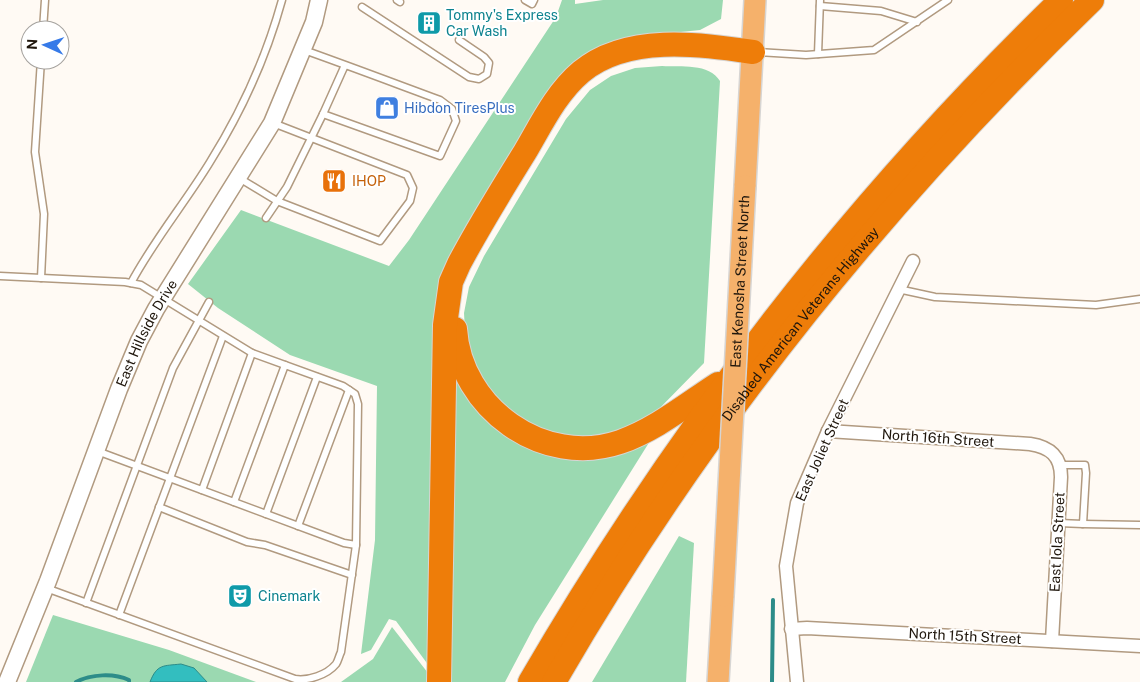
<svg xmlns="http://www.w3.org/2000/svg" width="1140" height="682" font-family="'Public Sans',sans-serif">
<rect width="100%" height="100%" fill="#fffaf4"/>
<g fill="#9bd9b1">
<polygon points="562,0 575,0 575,4 603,0 723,0 721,19 700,30 623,38 579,62 452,253 429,666 396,621 389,619 371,650 361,654 375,540 377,386 290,355 218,308 188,284 241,210 389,266 409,240 556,17"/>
<path d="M662,66C681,67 709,63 720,81L704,363L654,414L612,434L567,439L527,426L481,383L466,349L464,313L469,287L484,256L566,119L590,90L611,76L635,68Z"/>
<polygon points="449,364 512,435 650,441 535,625 505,682 443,682"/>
<polygon points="679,536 694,543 686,682 592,682"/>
<polygon points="53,615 169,650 256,682 26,682"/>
<polygon points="392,627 428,673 426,682 341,682 373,659"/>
</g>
<path fill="#33bebf" stroke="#2d8c89" d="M181,664L194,668L207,682H150C157,664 163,666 181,664Z"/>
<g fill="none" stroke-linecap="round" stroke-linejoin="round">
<g stroke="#2d8c89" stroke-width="4">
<path d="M76,682C91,674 114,673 129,680V682"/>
<polyline points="772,682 773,600"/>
</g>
<defs>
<g id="service">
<polyline points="397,0 400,2"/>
<polyline points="525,0 532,4 534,0"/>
<polyline points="820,6 881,11 917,22"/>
<polyline points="362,7 469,77 479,79 487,74 489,63 484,57 459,40"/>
<polyline points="43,30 45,0"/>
<path d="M304,50C349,66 394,83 440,100L452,109L456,121L440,156L323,114L345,65"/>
<polyline points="758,52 806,55 874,50 948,0"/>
<polyline points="818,54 820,0"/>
<polyline points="239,178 277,201 380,241 410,201 413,188 407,175 273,123"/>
<polyline points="266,218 287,187 323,114"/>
<polyline points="0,276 125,282 141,285 252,353 343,386 355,394 358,404 356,545 344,543 97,451"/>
<polyline points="41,278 44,214 35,152 41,60"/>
<path d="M131,283C154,240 185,203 210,162C242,111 266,58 282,0"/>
<polyline points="898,289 935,297 1096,305 1140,299"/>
<polyline points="202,490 252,353"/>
<polyline points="234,502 285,365"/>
<polyline points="159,507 247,542 265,545 352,575"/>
<polyline points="266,514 317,377"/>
<polyline points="1059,523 1083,524 1086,473 1085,465 1061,465"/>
<polyline points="1083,524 1140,525"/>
<polyline points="298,526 349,390"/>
<path d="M46,588L295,679C308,681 327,675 336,664C338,661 339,656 341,652L356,545"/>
<polyline points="86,603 173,368 209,302"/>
<polyline points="119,615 223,336"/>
</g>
<g id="minor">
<path d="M828,431L1030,444C1050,447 1061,456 1061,477L1052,641"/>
<polyline points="791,629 807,628 1140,646"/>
<polyline points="797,682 786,566 797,503 828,431 913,261"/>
</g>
<g id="tertiary">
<path id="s1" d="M7,682L48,581L119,389L139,341L156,309L272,123L314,22L319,0"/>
</g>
<g id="primary">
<polyline points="745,186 755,0"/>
<polyline points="718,682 723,596"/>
</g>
<g id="motorway">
<path d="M455,329C460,408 543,468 620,442C655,430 687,404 718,384"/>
<path d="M439,682L445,325L451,282L459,264C479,226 502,189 525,152C541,125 556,93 581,72C627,34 698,44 753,52"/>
<path d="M530,682C676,431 852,202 1061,0"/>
<path id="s2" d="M554,682C699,430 883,202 1092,0"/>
</g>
</defs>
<use href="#service" stroke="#b19a80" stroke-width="9"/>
<use href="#minor" stroke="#b19a80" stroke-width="15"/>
<use href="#tertiary" stroke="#b19a80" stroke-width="19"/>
<use href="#primary" stroke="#d7d5d3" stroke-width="24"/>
<use href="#motorway" stroke="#d7d5d3" stroke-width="26"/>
<use href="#service" stroke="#fff" stroke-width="6"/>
<use href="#minor" stroke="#fff" stroke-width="12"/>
<use href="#tertiary" stroke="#fff" stroke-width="16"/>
<use href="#primary" stroke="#f5b16b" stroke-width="21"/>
<use href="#motorway" stroke="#ee7d09" stroke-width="24"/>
<defs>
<g id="primary-bridge">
<path id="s3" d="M723,596L745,186"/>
</g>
</defs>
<use href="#primary-bridge" stroke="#d7d5d3" stroke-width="24" stroke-linecap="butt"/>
<use href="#primary-bridge" stroke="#f5b16b" stroke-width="21"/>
</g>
<defs>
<symbol id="building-square" viewBox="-11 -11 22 22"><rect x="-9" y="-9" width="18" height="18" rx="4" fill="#0f9aa8" stroke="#fff"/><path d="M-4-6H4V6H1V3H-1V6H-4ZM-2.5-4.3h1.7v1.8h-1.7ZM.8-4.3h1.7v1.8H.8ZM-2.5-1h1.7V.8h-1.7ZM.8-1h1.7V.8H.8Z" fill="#fff"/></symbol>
<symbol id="shop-square" viewBox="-11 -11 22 22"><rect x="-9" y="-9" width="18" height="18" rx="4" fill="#3f7fe0" stroke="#fff"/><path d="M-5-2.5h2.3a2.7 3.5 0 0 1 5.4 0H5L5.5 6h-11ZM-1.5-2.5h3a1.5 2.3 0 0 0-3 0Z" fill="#fff"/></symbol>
<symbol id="restaurant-square" viewBox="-11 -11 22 22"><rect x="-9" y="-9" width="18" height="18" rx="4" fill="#e8710a" stroke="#fff"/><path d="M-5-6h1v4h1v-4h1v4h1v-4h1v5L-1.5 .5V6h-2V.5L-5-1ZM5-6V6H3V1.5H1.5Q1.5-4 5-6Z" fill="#fff"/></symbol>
<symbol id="theatre-square" viewBox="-11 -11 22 22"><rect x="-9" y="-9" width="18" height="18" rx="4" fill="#0f9aa8" stroke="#fff"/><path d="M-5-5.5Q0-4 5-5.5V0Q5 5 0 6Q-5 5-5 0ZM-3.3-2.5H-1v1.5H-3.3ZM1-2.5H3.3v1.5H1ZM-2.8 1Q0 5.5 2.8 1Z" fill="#fff"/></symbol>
</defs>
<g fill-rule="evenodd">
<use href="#building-square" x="415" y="9" width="28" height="28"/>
<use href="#shop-square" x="373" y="94" width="28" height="28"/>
<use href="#restaurant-square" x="320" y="167" width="28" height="28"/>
<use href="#theatre-square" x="226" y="582" width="28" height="28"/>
</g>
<g text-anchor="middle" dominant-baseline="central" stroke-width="4" stroke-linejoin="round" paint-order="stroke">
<g font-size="14" fill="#0d838f" stroke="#fff" text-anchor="start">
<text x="446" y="15">Tommy's Express<tspan x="446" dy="16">Car Wash</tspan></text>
<text x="258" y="596">Cinemark</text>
</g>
<g font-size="14" fill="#366cbe" stroke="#fff" text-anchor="start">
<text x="404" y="108">Hibdon TiresPlus</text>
</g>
<g font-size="14" fill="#c56008" stroke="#fff" text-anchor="start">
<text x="352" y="181">IHOP</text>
</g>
<g font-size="14" fill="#1f160c" stroke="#fff">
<text stroke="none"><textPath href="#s3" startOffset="315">East Kenosha Street North</textPath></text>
<text stroke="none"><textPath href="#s2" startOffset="435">Disabled American Veterans Highway</textPath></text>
<text stroke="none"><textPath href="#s1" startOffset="376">East Hillside Drive</textPath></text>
<text transform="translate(938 438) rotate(4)">North 16th Street</text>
<text transform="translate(822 450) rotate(-66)">East Joliet Street</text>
<text transform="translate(1057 542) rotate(-87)">East Iola Street</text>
<text transform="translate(965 636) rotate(3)">North 15th Street</text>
</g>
</g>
<g transform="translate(45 45) rotate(273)"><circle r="24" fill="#ffffff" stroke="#a5a29e"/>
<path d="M0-4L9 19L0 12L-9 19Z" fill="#367ae8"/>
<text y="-8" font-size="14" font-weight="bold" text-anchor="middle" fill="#1f160c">N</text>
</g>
</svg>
